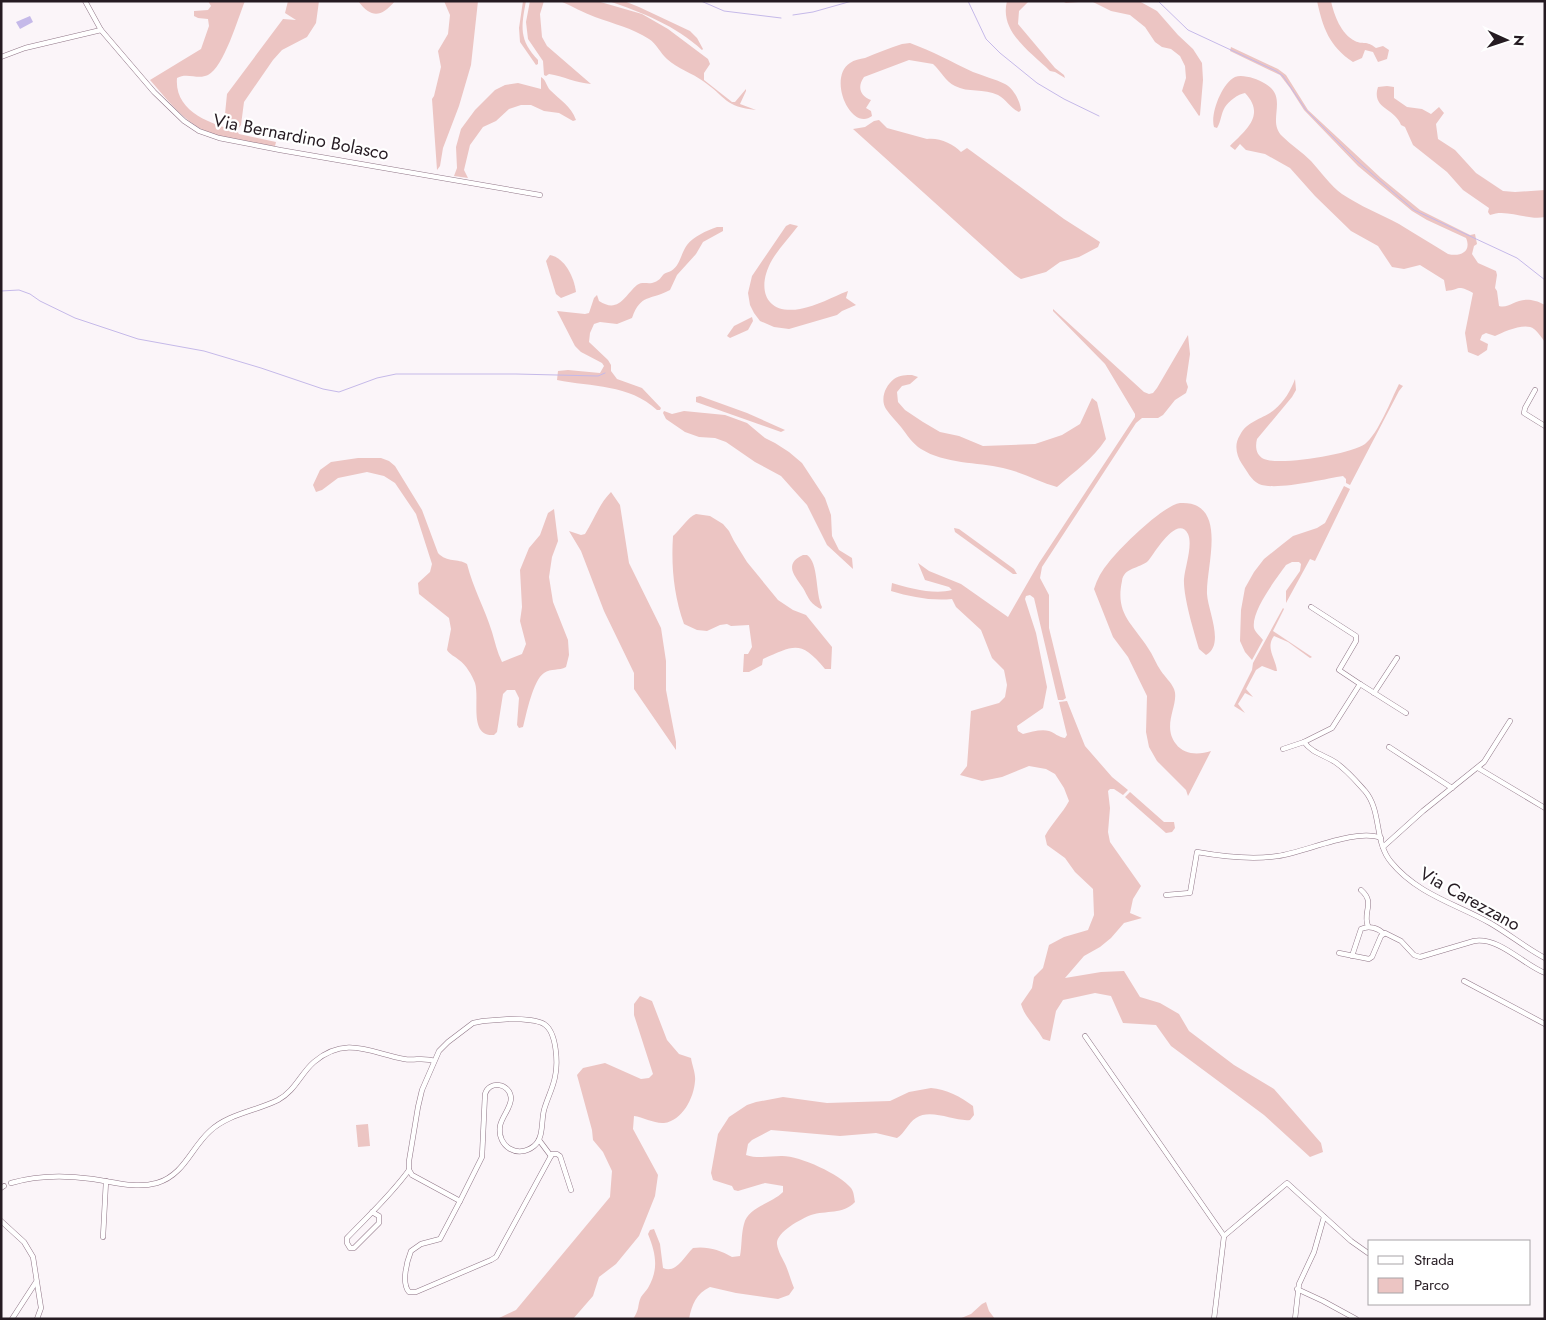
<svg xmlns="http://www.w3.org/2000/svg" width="1546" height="1320" font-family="Jost,sans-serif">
<rect width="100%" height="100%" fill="#fbf5f9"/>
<g fill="#ecc5c3">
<path d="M208,1H245C238,18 224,67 208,75C198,80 187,72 177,78C174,112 211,124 237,131L239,134L276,142L275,146C250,142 218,141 196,126C178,114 164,96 150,80L201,49L209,26L208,19L198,18L194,16V11L208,10L211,6Z"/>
<polygon points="288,1 319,1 316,23 307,37 282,50 273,60 244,102 241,125 238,129 234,129 228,122 225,114 227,94 283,19 296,20 285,13"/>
<path d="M358,1H395C381,17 372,19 358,1Z"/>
<polygon points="444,1 478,1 471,65 459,106 443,148 440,166 437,170 432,99 434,96 441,67 438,51 448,34 450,15"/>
<path d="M523,1H526C521,27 519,40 538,60V64L536,65L520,42L519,28Z"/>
<path d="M530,1H544L540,14L542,37L547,46L591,84C576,83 563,76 549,74L546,76L544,75L543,61L528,39L526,22Z"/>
<path d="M560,1H597L642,14L668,29L708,59L710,64L704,73V80L732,102H735L746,89V91L740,104L756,110C725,107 726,97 703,81C692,73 678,69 667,59C660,53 657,44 649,39C632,28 614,24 595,17C584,13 572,6 560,1Z"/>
<path d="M608,1H624L639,7L690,31L697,38L703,49L702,50C676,26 642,12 608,1Z"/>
<path d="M1007,1H1029L1019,11L1018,24L1055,68L1064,75L1065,78L1055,72L1050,71C1031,52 999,32 1007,1Z"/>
<polygon points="1062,1 1139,1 1157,11 1178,35 1193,49 1202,63 1203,80 1200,115 1199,116 1182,91 1186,78 1185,66 1180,56 1171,49 1162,47 1155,42 1145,27 1130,15 1111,11 1091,1 1066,3"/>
<path d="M1317,1H1331C1334,15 1341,34 1355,41C1363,45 1366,40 1376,48L1383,46L1389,50L1387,59L1378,62L1373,52L1365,50L1362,58L1353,62C1329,46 1323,28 1317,1Z"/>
<path d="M910,43C932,51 952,62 973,72C983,76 995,79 1005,84C1014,89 1020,101 1021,110L1019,112C1011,109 1006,99 998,95C984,88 968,93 955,86C945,81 941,71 933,64L909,60L864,77C857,87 860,96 871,100L866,108L871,111L872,116C851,132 827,78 850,63C854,60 860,59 865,58C877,53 889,48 902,44Z"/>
<path d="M1231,47L1278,69L1286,75L1308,110L1381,178L1420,210L1470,235L1475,234L1477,244L1474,246L1472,254L1478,263L1496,271L1497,275L1495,288L1497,291L1499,306C1512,310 1519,291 1545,305V342C1542,338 1538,332 1534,329C1525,322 1504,332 1495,336L1486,333L1482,335L1480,340L1488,344L1487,350L1478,356L1468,352L1465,333L1473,293C1456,284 1461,290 1446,291L1444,280L1420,265L1404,269L1392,267L1378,246L1351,231L1315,196L1290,168L1265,154L1246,150L1240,144L1235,150L1230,146C1246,130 1266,115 1245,93C1238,94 1229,101 1225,107C1221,113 1221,122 1217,128L1214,127C1210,114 1222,83 1235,77C1243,74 1257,79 1264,83C1290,97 1266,120 1282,136C1291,145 1302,152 1311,161C1320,171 1331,186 1342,194C1360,206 1380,214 1399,224C1415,234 1432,244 1448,254C1460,257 1472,252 1466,238L1427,220L1412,211L1358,166L1304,110L1290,88L1280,75L1230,51Z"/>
<path d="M541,77C546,80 546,85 550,90C560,100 571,106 576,120L573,121L559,113L544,111L531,105H521L509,109L496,121L483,127L470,145L464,170L468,178L454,176L457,168L456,147L461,129L475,110L495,90L505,85L518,83L541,89Z"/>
<path d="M1387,86L1394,87V98L1407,107L1422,109L1431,114L1439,107L1444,113L1436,124L1438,139L1455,150L1476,173L1503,191L1515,192L1545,190V217C1527,221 1507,208 1490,215L1488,212L1489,208L1463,190L1447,172L1413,145L1405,127L1401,125C1395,108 1371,109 1378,87Z"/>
<path d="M879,120L887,128L927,139C938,137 954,144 961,152L967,148L1064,219L1100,242L1098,247L1079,257L1060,262L1046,272L1021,279L1015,275L853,129L865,127L874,121Z"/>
<path d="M790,224L798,226C790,237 779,248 772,260C756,288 765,315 800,309C817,306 832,297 848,291L846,298L856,305L842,311L837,315L789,329L774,327L760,321L754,313L750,305L748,293L752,276L786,226Z"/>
<path d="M717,227H723V231L703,242L696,254L677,275L670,290C650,301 641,293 632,318L617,324L600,322L594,324L590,333L589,342L608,360L611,365V371L617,379L642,388L661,408L660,410H657C629,384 592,387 557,380L558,371L568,370L600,373L604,366L602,363L581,352L575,346L557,311L585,314L589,313L594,298L597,295L599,301C619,314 625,295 637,285C643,281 649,285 655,282C660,280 661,277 664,274C665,273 669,272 671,271C680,266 681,253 687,245C694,236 706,231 717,227Z"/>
<path d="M550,255C565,258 574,277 576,292L561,298L556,294L546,261Z"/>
<path d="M1053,309L1144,392L1149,394L1153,393L1157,388L1188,335L1190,354L1186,381L1188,387L1186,393L1175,400L1163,415L1158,418H1142L1136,423L1042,567L1040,578L1049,595V628L1066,698L1063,700H1058L1034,598L1030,595L1026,596L1025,599L1036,633L1047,687L1043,708L1017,726L1018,731L1023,734C1031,732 1041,729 1049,731C1055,733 1058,737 1065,738L1067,735L1059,702L1067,701L1085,746L1112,777L1128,790L1123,795L1114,789H1110L1108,791L1110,808L1108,832L1110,842L1141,886L1133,899L1130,913L1142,918L1124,923L1111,938L1100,947L1084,956L1065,978L1101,972L1124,971L1140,997L1160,1003L1179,1014L1189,1031L1234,1065L1274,1089L1321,1143L1323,1152L1310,1157L1264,1115L1171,1046L1156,1025L1123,1023L1111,996L1095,993L1063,1000L1056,1011L1050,1041L1043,1039C1036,1026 1025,1018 1021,1004L1032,988L1034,977L1043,968L1049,945L1064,937L1088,930L1094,915L1093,889L1075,872L1065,858L1047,845L1045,836C1052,823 1062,814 1069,801L1064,788L1055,774L1046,769L1029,766L1002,777L982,781L960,775L967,766L971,711L999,703L1005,697L1007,685L1004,670L992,658L981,630L956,607L952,599C931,601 911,597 891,591L892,583C909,588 934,595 952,590L949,587L925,580L918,563L929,571L961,584L1008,617L1039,563L1135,417V414L1105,364L1053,311Z"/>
<polygon points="752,317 753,321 748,330 730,338 727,336 734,326"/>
<path d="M912,375L918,377L910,384L902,386L897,392L898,402L905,410L923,422L940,432L959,436L983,446L1035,444L1062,435L1080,424L1092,398L1097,402L1106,439C1092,460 1076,470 1057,487C1039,482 1022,472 1003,468C977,462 945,464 921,449C913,444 907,435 901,427C896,421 890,415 886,409C880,399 885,386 894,379C899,375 907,375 912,375Z"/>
<path d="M1295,379L1296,390L1292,397L1257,439C1255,447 1256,455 1264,459C1280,466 1351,454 1365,444C1378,434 1391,400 1399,384L1403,386L1399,391L1350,485L1346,483V479L1343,476C1324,479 1275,491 1259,484C1251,480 1247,471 1242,464C1236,455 1234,444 1240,435C1247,421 1263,419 1274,410C1284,402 1291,390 1295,379Z"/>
<polygon points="700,396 747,413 785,430 781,432 696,402 696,397"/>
<polygon points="664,411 672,414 684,411 725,415 747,423 765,438 775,443 789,452 802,463 825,498 831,515 832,536 839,550 852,558 853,569 827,545 807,505 781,476 755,462 726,442 715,438 699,437 685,432 666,419 663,413"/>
<path d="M358,458H381L389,461L395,466L422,510L438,553C447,563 458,558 467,564C473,588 485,609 492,632C495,642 497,652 502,662L522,654L526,644L520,621L522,607L520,570L529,548L540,535L548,513L554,509L558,541L552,557L549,577L553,602L568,640L569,655L566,667C559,671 551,668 544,673C533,680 526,715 523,727L519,728L517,725L519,698L515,690H507L503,694L497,732L494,735C468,737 480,699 475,683C472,675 466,665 459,660C455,656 450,655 447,650L451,629L449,618L419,594L418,583L430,572L432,564L416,514L395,483L384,476L367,472L338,478L322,490L316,492L313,485L320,470L331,462Z"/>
<path d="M1344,486L1350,489L1315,561L1310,559L1286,603V591L1300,571L1301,564L1299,562H1292L1286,565C1276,579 1251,611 1254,628C1255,632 1260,636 1263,640L1252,660L1245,652L1240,641L1241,610L1245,588L1254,572L1264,559L1284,543L1293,536L1317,528L1325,523Z"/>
<path d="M611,492L620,505L629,563L661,628L666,661V690L676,742V750L634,689V673L604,611L581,551L569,531L581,535L585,534C594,520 599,504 611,492Z"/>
<path d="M1180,503C1184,503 1190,503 1195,505C1224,517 1206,569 1207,594C1208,611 1225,645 1206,655L1199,649C1194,632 1183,596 1184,579C1185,567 1193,545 1188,534C1177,513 1153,556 1148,561C1139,569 1124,567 1122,581C1115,614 1132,623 1148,648C1153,655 1156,664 1161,671C1165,677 1171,682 1174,689C1180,704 1161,725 1176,744C1184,755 1199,755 1211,751L1188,796L1186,790L1157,761L1149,747L1146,732L1147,696L1128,657L1113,637L1094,589C1097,579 1102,570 1109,562C1121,547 1162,506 1180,503Z"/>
<path d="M696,514L710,516L723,524L729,531L734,541L747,562L778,600L793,610L806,615L832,647L831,669H825C800,639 794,646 763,659L762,665L749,672H743L744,654H748L752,647L749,625L731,626L727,624L720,625L707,631L697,630L684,624C674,596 671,567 673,536C680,530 688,517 696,514Z"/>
<polygon points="954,528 959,529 1014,569 1017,574 1013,574 955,532"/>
<path d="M803,555H807C819,563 815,593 822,607L821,609C809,603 809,598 803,588C795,576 783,564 803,555Z"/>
<path d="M1283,608L1284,609L1273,631L1312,657L1310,658L1288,642L1274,636C1265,648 1276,659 1277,671H1275L1262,666L1256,670L1246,689L1253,697L1245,693L1238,704L1245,713L1234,706L1252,670L1253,663Z"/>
<polygon points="1130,792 1164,822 1174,822 1175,828 1172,832 1166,833 1125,797"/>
<path d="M640,996L652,1001L667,1040L679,1054L691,1058C692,1065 696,1074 695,1081C694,1098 682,1121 664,1123C655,1124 643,1117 634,1116L633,1129L658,1175L655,1196L639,1236L616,1264L599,1277L593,1296L573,1319H497L516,1310L610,1197L612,1171L603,1152L593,1140L592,1130L577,1075L583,1068L605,1063L641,1079L649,1078L653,1074L634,1015V1004Z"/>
<path d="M931,1088C946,1089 961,1097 973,1106L974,1115L970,1120C955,1122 931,1108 916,1118C908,1123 905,1133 897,1138L876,1133L840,1136L771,1130L752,1140L748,1144L746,1155C758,1159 769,1156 781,1156C798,1155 840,1174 851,1188C854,1192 854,1197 855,1202C843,1215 826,1210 811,1215C801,1219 776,1232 777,1244C778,1252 783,1259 786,1266C789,1273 791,1281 794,1288L789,1295L778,1299L736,1293L710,1287C696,1294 692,1304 689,1319H633C640,1309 637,1306 641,1297C643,1294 646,1291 648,1288C659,1269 656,1254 648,1234L650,1230L654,1229L660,1244L663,1268C676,1274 684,1257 693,1248C707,1246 720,1250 732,1257L740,1256C742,1246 741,1235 744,1224C748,1207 771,1204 783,1192V1186L765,1183L738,1191L734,1190L732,1186L713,1180L711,1173L718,1134L729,1117L747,1105L756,1102L783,1097L827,1103L890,1101L909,1092Z"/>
<polygon points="368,1124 370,1146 358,1147 356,1125"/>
<polygon points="986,1302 989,1311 995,1319 959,1319 971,1314 982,1304"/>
</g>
<polygon fill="#c5b9e9" points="30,16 33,22 20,29 16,22"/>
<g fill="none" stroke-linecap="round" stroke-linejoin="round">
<g stroke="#c5b9e9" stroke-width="1">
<polyline points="701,1 724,11 781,18"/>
<polyline points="968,1 986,39 1000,53 1037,83 1064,99 1099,116"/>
<polyline points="1158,1 1188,30 1276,71 1283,76 1306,110 1357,161 1414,210 1517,258 1545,280"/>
<polyline points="793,15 813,12 852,1"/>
<polyline points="1,291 19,290 30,294 40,301 75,318 138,339 204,351 261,368 323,389 339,392 377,378 396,374 516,374 598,376 605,373"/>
</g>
<defs>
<g id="street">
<polyline points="85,1 101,30 154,92 184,121 199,131 219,138 280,150 540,195"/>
<polyline points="1,57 25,48 101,30"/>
<polyline points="1535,390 1525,408 1524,413 1545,426"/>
<polyline points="1311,607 1356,636 1356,641 1339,670 1360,684"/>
<polyline points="1374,693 1397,658"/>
<path d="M1304,742C1312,753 1324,755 1335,762C1347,770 1356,781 1365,791C1382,811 1374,842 1391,862C1417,894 1456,904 1490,923C1509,934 1526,948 1545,958"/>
<polyline points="1389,747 1452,788"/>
<polyline points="1283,749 1304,742 1332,728 1360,684 1406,713"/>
<polyline points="1478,768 1545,808"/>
<polyline points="1383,847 1423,811 1484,762 1510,721"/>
<path d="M1361,890C1376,903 1362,912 1368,926"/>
<path d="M1166,895L1190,893L1197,852C1225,857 1251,860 1278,856C1306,852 1356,828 1381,838"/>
<path d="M1339,953L1369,959L1372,957L1381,936L1385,933L1401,941L1414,955L1420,957L1474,941C1500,937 1522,964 1545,973"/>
<path d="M1352,956L1361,929C1369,925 1378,928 1384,934"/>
<polyline points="1464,981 1545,1024"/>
<path d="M510,1019C520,1019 535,1019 544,1024C557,1032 558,1064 555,1077C553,1088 547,1099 544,1110C541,1121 544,1138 534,1146C518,1159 497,1147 500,1126C502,1116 511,1108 511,1098C510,1083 489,1080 485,1094L482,1157L460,1201L412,1175L409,1170V1161L418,1107L422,1090L439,1051L448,1042L473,1023L483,1021Z"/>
<polyline points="1085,1036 1224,1236 1214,1319"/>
<polyline points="539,1140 551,1156"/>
<path d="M11,1183C38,1175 65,1175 93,1179C114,1182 136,1189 157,1183C184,1175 191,1148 210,1131C228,1114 256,1111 278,1100C295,1091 301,1073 314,1062C346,1035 371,1053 404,1059C414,1061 424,1057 434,1061"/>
<polyline points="1,1188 4,1186"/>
<path d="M460,1201L440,1239L421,1244L411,1251C407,1261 401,1283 409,1292H416L491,1260L496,1257L552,1154H557L560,1156L571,1190"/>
<path d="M372,1212L379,1216V1223L354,1248H350L347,1243V1238C368,1216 391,1195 409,1170"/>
<polyline points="1,1221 24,1242 33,1257 41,1308 37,1319"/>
<polyline points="1224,1236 1287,1183 1351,1241 1368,1253"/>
<polyline points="103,1237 106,1181"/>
<polyline points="1297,1289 1323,1301 1356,1319"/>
<polyline points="12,1319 36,1282"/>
<polyline points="1295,1319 1299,1284 1314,1252 1324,1217"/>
</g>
</defs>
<use href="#street" stroke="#907687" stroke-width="5.5"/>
<use href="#street" stroke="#fff" stroke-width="4.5"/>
</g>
<g text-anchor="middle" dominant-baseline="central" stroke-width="4.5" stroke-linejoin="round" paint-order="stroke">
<g font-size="18" fill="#251b22" stroke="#fff">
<text transform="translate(301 137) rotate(11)">Via Bernardino Bolasco</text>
<text transform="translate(1470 899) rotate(29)">Via Carezzano</text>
</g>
</g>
<rect width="1546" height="1320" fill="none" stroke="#251b22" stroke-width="5"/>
<rect x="1368" y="1240" width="162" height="65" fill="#ffffff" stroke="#a8a4a7"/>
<rect x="1378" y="1256" width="25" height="8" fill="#ffffff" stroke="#a8a4a7"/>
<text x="1414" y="1265" font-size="15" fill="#251b22">Strada</text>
<rect x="1378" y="1278" width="25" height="15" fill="#ecc5c3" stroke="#a8a4a7"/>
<text x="1414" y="1290" font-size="15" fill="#251b22">Parco</text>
<g transform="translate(1506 40) rotate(93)" stroke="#ffffff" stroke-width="4" paint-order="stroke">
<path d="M0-4L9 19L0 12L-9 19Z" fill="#251b22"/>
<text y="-8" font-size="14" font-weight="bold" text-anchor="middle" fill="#251b22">N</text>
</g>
</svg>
